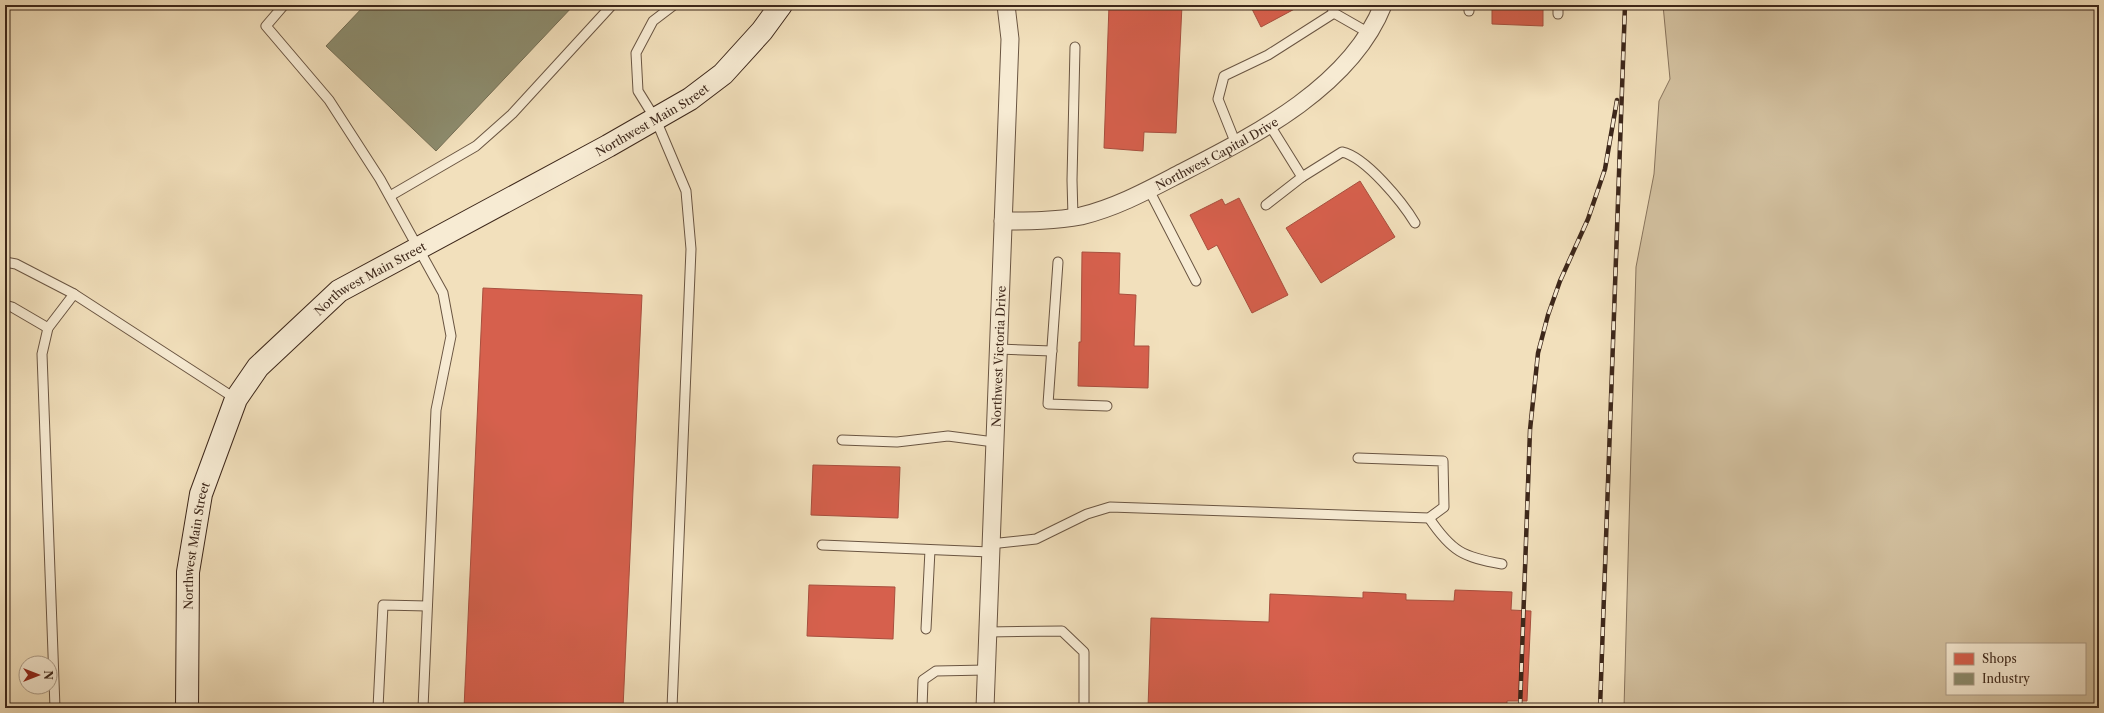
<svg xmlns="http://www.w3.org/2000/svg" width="2104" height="713" font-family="'Libre Caslon Text',serif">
<rect width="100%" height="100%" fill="#f2e0bc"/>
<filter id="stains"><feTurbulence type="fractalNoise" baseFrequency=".005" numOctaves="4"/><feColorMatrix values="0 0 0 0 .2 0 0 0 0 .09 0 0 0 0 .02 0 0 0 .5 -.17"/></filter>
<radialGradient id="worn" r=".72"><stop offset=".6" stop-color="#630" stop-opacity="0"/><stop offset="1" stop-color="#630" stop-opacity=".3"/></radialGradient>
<path fill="#d3c1a0" stroke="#88745d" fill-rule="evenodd" d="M1663,5H2099V708H1624L1636,267L1654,174L1659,101L1670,79ZM1947,644H2085V694H1947Z"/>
<g fill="#d6604d" stroke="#a84f3e">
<polygon points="1109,5 1182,5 1176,133 1144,132 1143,151 1104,148"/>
<polygon points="1250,5 1302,5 1261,27"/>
<polygon points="1492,5 1543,5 1543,26 1492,24"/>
<polygon points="1360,181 1395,237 1321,283 1286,228"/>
<polygon points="1239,198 1288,295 1252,313 1217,245 1208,250 1190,215 1222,199 1225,205"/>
<polygon points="1082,252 1120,253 1119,294 1136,295 1134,346 1149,346 1148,388 1078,386 1079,342 1081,342"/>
<polygon points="483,288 642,295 623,708 464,708"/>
<polygon points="813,465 900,467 898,518 811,515"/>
<polygon points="809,585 895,587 893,639 807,636"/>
<polygon points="1455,590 1512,592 1511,610 1531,611 1527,701 1507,701 1507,708 1148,708 1151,618 1269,622 1270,594 1363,598 1363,592 1406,594 1406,600 1454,601"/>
<polygon points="804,705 891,707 804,708"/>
</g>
<g fill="#8c8c6e" stroke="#746e55">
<polygon points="365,5 574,5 436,151 326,46"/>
<polygon points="5,643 6,708 5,708"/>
</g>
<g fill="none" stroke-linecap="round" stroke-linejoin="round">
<defs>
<g id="lane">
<polyline points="284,5 266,26 329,100 380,179 443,293 451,336 436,410 423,708"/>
<polyline points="1331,5 1334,13 1369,33"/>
<polyline points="1469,11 1469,5"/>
<polyline points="1558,14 1558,5"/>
<path d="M1269,124L1302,177L1342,152C1366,157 1403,203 1415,223"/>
<polyline points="1236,144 1218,99 1224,76 1268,55 1334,13"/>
<polyline points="1149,190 1196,281"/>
<polyline points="390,196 476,146 512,114 612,5"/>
<polyline points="1266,205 1302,177"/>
<polyline points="1073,217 1072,180 1075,47"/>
<polyline points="5,262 16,264 74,294 236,399"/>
<polyline points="1058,262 1048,404 1107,406"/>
<polyline points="5,305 12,307 48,328"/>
<polyline points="998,349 1052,351"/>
<polyline points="842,440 897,442 948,436 994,442"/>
<path d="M1429,518C1452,552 1463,557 1502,564"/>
<polyline points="990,544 1036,539 1087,514 1110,507 1429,518 1444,507 1443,461 1358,458"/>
<polyline points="822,545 990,552"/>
<polyline points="926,629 930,550"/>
<polyline points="987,632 1062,631 1084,652 1084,708"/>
<polyline points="55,708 42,354 48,328 74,294"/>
<polyline points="378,708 383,605 427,606"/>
<polyline points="672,708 691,249 686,191 656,120 638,91 636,53 653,21 674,5"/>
<polyline points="922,708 923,680 936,671 986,670"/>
</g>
<g id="street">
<path id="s1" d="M1003,221C1028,221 1056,221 1081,216C1118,207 1150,189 1183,172C1257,134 1351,86 1383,5"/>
<path id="s2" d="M985,708L1010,39L1006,5"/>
</g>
<g id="secondary">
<path id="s3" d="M187,708L188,572L201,494L236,399L258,367L339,291L608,146L690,99L723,74L762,31L781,5"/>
</g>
</defs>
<use href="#lane" stroke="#6a5542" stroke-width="11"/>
<use href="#street" stroke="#6a5542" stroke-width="19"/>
<use href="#secondary" stroke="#3d271a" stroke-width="24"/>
<use href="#lane" stroke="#f7ebd3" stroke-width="9"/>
<use href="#street" stroke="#f7ebd3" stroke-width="17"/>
<use href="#secondary" stroke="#f7ebd3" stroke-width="22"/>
<defs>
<g id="rail">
<polyline points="1520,708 1530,430 1538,353 1548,315 1560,281 1588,219 1605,169 1617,100"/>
<polyline points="1600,708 1625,5"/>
</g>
</defs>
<use href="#rail" stroke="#3d271a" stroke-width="4.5"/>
<use href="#rail" stroke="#f7ebd3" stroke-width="3" stroke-dasharray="9" stroke-linecap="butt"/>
</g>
<g text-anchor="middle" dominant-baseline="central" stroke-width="4" stroke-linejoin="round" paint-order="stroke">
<g font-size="12" fill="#3d271a" stroke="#f7ebd3">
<text stroke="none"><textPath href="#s3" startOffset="823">Northwest Main Street</textPath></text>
<text stroke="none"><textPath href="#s1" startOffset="228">Northwest Capital Drive</textPath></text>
<text stroke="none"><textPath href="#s3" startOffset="499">Northwest Main Street</textPath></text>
<text stroke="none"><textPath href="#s2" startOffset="352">Northwest Victoria Drive</textPath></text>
<text stroke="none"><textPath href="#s3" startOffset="163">Northwest Main Street</textPath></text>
</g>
</g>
<rect width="2104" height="713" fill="none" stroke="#f2e0bc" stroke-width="20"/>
<rect x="6" y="6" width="2092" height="701" fill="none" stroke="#3d271a" stroke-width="2"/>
<rect x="10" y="10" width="2084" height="693" fill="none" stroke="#3d271a"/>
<rect x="1946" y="643" width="140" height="52" fill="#f7ebd3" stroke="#ad9d89"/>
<rect x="1954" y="653" width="20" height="12" fill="#d6604d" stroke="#ad9d89"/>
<text x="1982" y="663" font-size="12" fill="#3d271a">Shops</text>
<rect x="1954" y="673" width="20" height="12" fill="#8c8c6e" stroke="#ad9d89"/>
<text x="1982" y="683" font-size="12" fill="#3d271a">Industry</text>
<g transform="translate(38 675) rotate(90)"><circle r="19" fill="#f7ebd3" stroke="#ad9d89"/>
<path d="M0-3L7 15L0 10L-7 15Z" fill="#8f2418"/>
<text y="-6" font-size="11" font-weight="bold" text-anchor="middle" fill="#3d271a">N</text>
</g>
<rect width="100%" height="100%" filter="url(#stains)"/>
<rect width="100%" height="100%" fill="url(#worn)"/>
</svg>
